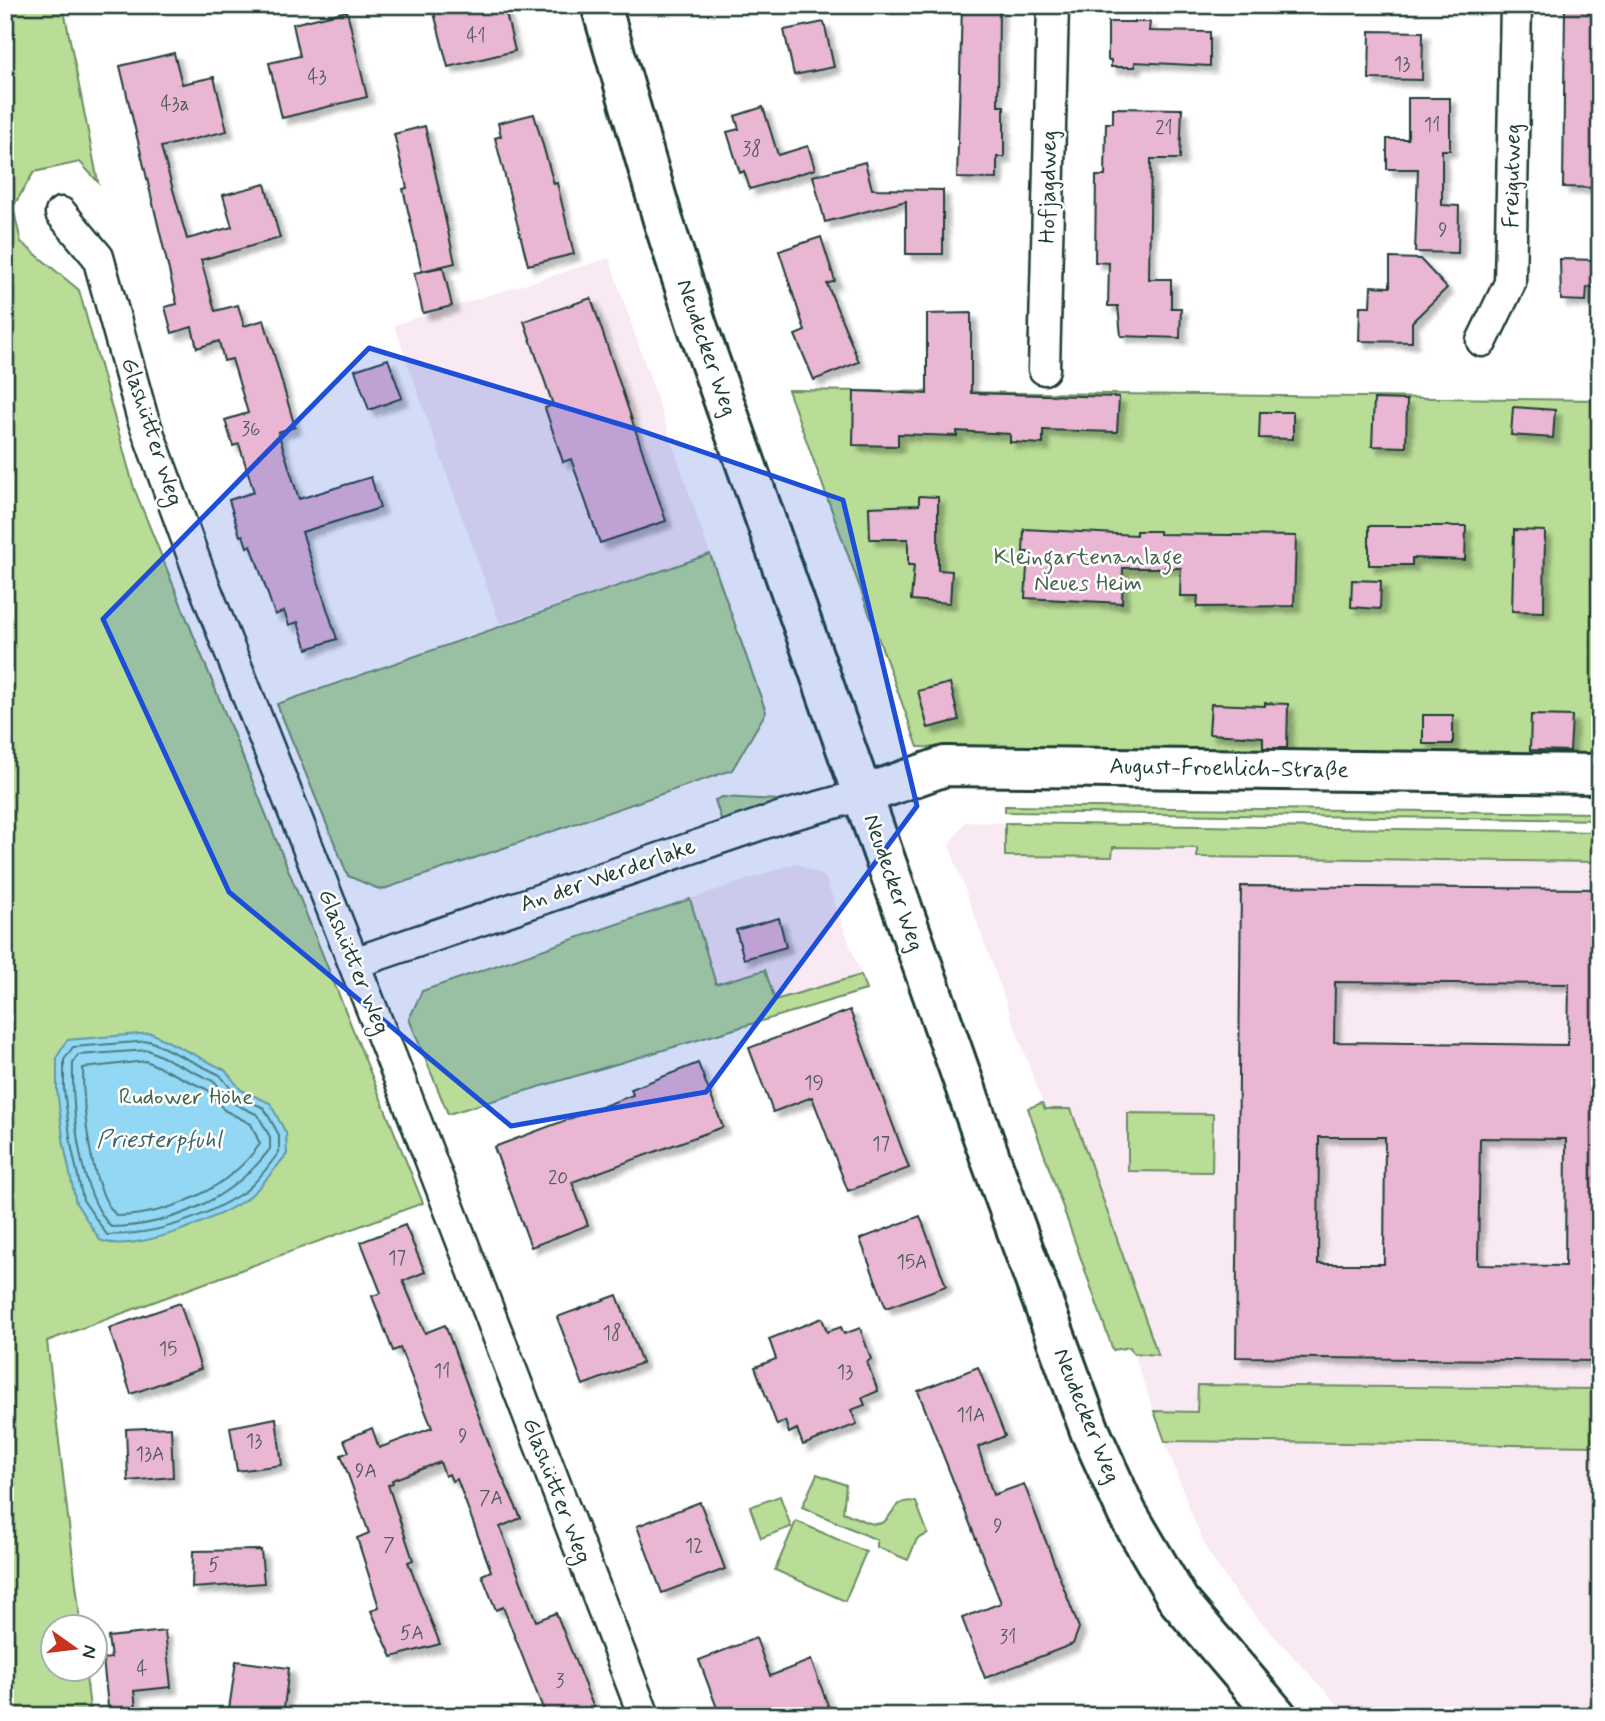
<svg xmlns="http://www.w3.org/2000/svg" width="1605" height="1721" font-family="Mynerve,sans-serif">
<defs>
<filter id="shadow"><feDropShadow dx="6" dy="6" stdDeviation="2" flood-color="#0004"/></filter>
</defs>
<rect width="100%" height="100%" fill="#fff"/>
<filter id="ink" filterUnits="userSpaceOnUse"><feTurbulence type="fractalNoise" baseFrequency=".0143" numOctaves="2"/><feDisplacementMap in="SourceGraphic" scale="14" xChannelSelector="R" yChannelSelector="G"/><feConvolveMatrix kernelMatrix="1 2 1 2 8 2 1 2 1" color-interpolation-filters="sRGB"/></filter>
<g filter="url(#ink)">
<g fill="#f8e9f2">
<polygon points="609,258 710,554 500,624 394,325"/>
<polygon points="965,822 1600,832 1600,1716 1348,1716 1238,1597 1207,1550 1190,1510 949,845"/>
<polygon points="796,863 825,877 861,975 775,1000 716,984 690,899"/>
</g>
<g fill="#b9dc96" stroke="#6c8c65" stroke-width="2">
<polygon points="5,5 63,5 98,182 80,162 34,172 13,207 21,242 79,290 134,488 423,1203 47,1341 81,1626 52,1626 52,1668 85,1669 91,1716 5,1716"/>
<polygon points="788,390 1600,400 1600,755 918,747"/>
<polygon points="710,554 766,712 732,770 381,890 348,876 277,704"/>
<polygon points="722,797 779,800 779,802 722,822 715,800"/>
<polygon points="1005,806 1600,813 1600,820 1005,812"/>
<polygon points="1005,823 1600,832 1600,862 1197,857 1197,848 1113,847 1112,857 1005,856"/>
<polygon points="690,899 716,984 765,970 775,1000 861,975 866,990 448,1114 409,1019 422,991"/>
<polygon points="1042,1103 1045,1109 1071,1109 1158,1355 1133,1353 1130,1347 1113,1350 1028,1108"/>
<polygon points="1128,1113 1213,1114 1212,1172 1128,1171"/>
<polygon points="1198,1385 1600,1389 1600,1446 1165,1441 1154,1411 1197,1412"/>
<path d="M817,1474L846,1485L843,1512C853,1516 865,1523 875,1524C894,1525 890,1496 916,1502L928,1534L917,1539L908,1560L877,1547V1540L802,1507Z"/>
<polygon points="780,1496 791,1527 761,1538 750,1507"/>
<polygon points="796,1521 866,1552 845,1601 775,1570"/>
</g>
<path fill="#92d7f4" stroke="#6499a7" stroke-width="2" d="M151,1033L225,1070L241,1090L270,1103L286,1133L287,1154C275,1168 264,1184 251,1195C226,1217 131,1255 100,1240L76,1203L64,1145L57,1090V1057L67,1040Z"/>
<g fill="none" stroke-linecap="round" stroke-linejoin="round">
<g stroke="#4d7b81" stroke-width="2">
<path d="M150,1041L220,1075L236,1095L264,1108L279,1135V1152C270,1164 257,1183 244,1192C202,1219 156,1235 107,1235L83,1200L71,1144L64,1090V1060L73,1047Z"/>
<path d="M148,1050L215,1082L231,1102L258,1115L270,1137V1149C233,1198 173,1226 111,1227C78,1191 72,1109 73,1062L78,1055Z"/>
<path d="M146,1061L208,1090L224,1110L251,1124L260,1144C229,1188 170,1215 117,1216C89,1189 83,1106 83,1068Z"/>
</g>
</g>
<g fill="#e9b6d3" stroke="#1f3d34" stroke-width="2" fill-rule="evenodd" filter="url(#shadow)">
<polygon points="432,5 504,5 515,51 448,67"/>
<polygon points="962,5 999,5 998,106 1004,106 1004,157 997,157 997,179 957,178"/>
<polygon points="1565,5 1599,5 1600,188 1563,187"/>
<polygon points="347,11 367,97 282,118 269,63 300,56 293,24"/>
<polygon points="824,22 834,67 794,75 784,30"/>
<polygon points="1108,22 1150,22 1149,31 1210,32 1210,66 1135,62 1135,67 1111,67 1111,60 1108,60"/>
<polygon points="1370,31 1423,32 1422,80 1369,79"/>
<polygon points="174,53 182,84 214,77 227,131 161,147 187,239 232,227 223,195 265,184 280,238 201,260 215,311 238,305 244,326 264,320 295,427 278,432 299,499 371,477 380,508 302,532 337,639 307,649 298,622 289,625 284,611 275,615 251,545 247,547 243,535 240,536 229,500 254,492 239,444 233,446 225,420 248,413 232,359 224,361 219,341 197,348 192,327 172,333 165,307 177,304 120,66"/>
<polygon points="1408,98 1450,98 1450,150 1442,150 1442,205 1459,206 1458,253 1415,252 1418,169 1387,169 1387,139 1408,139"/>
<polygon points="763,107 778,155 808,146 815,169 750,189 744,171 740,173 727,132 739,129 735,116"/>
<polygon points="1113,108 1182,109 1180,159 1151,159 1149,279 1171,279 1171,308 1181,308 1180,338 1121,336 1118,306 1108,306 1109,263 1095,262 1096,176 1105,176 1106,123 1113,123"/>
<polygon points="534,114 554,184 557,183 574,254 528,265 495,138 501,136 498,123"/>
<polygon points="425,126 455,263 422,271 403,189 407,188 394,134"/>
<polygon points="865,162 872,189 943,190 943,254 906,254 906,201 825,222 813,176"/>
<polygon points="821,237 835,281 827,284 859,362 814,380 795,335 805,331 779,251"/>
<polygon points="1390,258 1420,259 1447,288 1412,322 1412,342 1359,341 1360,306 1370,306 1371,286 1390,287"/>
<polygon points="1560,259 1597,260 1596,288 1587,287 1586,301 1561,300"/>
<polygon points="443,267 452,306 423,313 414,273"/>
<polygon points="591,298 666,521 600,543 571,459 563,462 545,408 553,405 524,321"/>
<polygon points="971,313 971,393 1119,397 1117,432 1043,430 1043,444 1010,442 1010,434 957,431 957,436 898,434 898,446 853,445 854,391 927,394 927,314"/>
<polygon points="388,359 402,398 369,410 355,370"/>
<polygon points="1374,399 1407,400 1406,447 1372,446"/>
<polygon points="1513,407 1555,410 1553,438 1511,435"/>
<polygon points="1260,412 1293,412 1293,439 1259,438"/>
<polygon points="919,496 938,497 938,570 952,571 950,603 911,600 914,565 908,565 908,539 870,539 869,507 919,505"/>
<polygon points="1369,526 1466,526 1465,560 1412,558 1412,565 1369,565"/>
<polygon points="1024,529 1136,535 1136,531 1159,531 1159,534 1296,536 1294,606 1197,607 1198,596 1180,596 1181,568 1123,568 1122,603 1025,598 1028,552 1023,552"/>
<polygon points="1514,530 1545,531 1544,612 1512,611"/>
<polygon points="1352,580 1381,581 1380,609 1351,607"/>
<polygon points="950,683 959,720 928,728 918,691"/>
<polygon points="1265,703 1288,704 1287,748 1263,748 1263,737 1209,734 1211,704 1265,706"/>
<rect x="1423" y="715" width="30" height="29"/>
<polygon points="1531,715 1572,716 1570,751 1530,750"/>
<path d="M1241,886L1600,889V1361L1236,1357ZM1335,982L1569,984L1568,1045L1334,1042ZM1319,1137H1385L1384,1264H1318ZM1480,1138L1566,1139L1565,1266L1478,1265Z"/>
<polygon points="779,918 786,947 744,959 736,930"/>
<polygon points="850,1010 909,1168 848,1191 812,1097 773,1112 749,1048"/>
<polygon points="698,1063 723,1127 572,1182 588,1225 531,1247 494,1147 633,1095 631,1089"/>
<polygon points="920,1216 946,1286 886,1308 860,1239"/>
<polygon points="405,1225 425,1272 403,1281 425,1333 445,1325 496,1463 521,1518 500,1527 536,1621 556,1613 597,1716 546,1716 503,1607 496,1610 482,1575 491,1571 457,1479 452,1481 449,1474 445,1476 440,1462 392,1480 393,1483 388,1485 413,1560 408,1562 440,1644 392,1657 371,1611 379,1607 357,1538 369,1533 341,1455 349,1452 344,1440 372,1428 379,1448 432,1428 400,1348 393,1351 372,1296 381,1293 361,1242"/>
<polygon points="617,1295 642,1363 583,1385 557,1317"/>
<polygon points="180,1303 201,1369 131,1394 109,1328"/>
<polygon points="822,1318 827,1332 841,1327 844,1334 860,1328 871,1359 867,1362 878,1391 862,1398 865,1405 851,1410 857,1424 803,1445 797,1429 789,1433 785,1421 777,1425 755,1367 776,1359 769,1339"/>
<polygon points="978,1367 1005,1436 978,1447 993,1495 1024,1484 1079,1628 1073,1644 985,1678 962,1618 1001,1603 918,1391"/>
<polygon points="276,1418 282,1465 237,1471 230,1427"/>
<polygon points="171,1427 173,1477 128,1481 126,1429"/>
<polygon points="700,1502 725,1569 662,1593 637,1526"/>
<polygon points="261,1550 264,1583 192,1588 193,1551"/>
<polygon points="165,1631 171,1687 134,1691 137,1716 109,1716 103,1659 111,1658 108,1637"/>
<polygon points="756,1638 770,1676 811,1660 832,1716 720,1716 699,1660"/>
<polygon points="236,1661 289,1668 283,1716 228,1716"/>
</g>
<g fill="none" stroke-linecap="round" stroke-linejoin="round">
<defs>
<g id="street">
<polyline points="61,213 98,257 142,416 200,575 400,1080 644,1716"/>
<polyline points="1482,341 1510,283 1516,5"/>
<polyline points="1044,369 1053,5"/>
<polyline points="354,963 782,817 863,795"/>
</g>
<g id="secondary">
<polyline points="601,5 663,220 697,325 991,1160 1090,1431 1127,1513 1179,1601 1277,1716"/>
<polyline points="863,795 945,766 1600,774"/>
</g>
</defs>
<use href="#street" stroke="#1f3d34" stroke-width="35"/>
<use href="#secondary" stroke="#1f3d34" stroke-width="44"/>
<use href="#street" stroke="#fff" stroke-width="30"/>
<use href="#secondary" stroke="#fff" stroke-width="38"/>
</g>
</g>
<path fill="#1d4ed8" fill-opacity="0.2" stroke="#1d4ed8" stroke-width="5" stroke-linejoin="round" d="M369,348L639,430L843,500L917,806L706,1092L511,1126L229,892L103,619Z"/>
<g text-anchor="middle" dominant-baseline="central" stroke-width="5" stroke-linejoin="round" paint-order="stroke">
<g font-size="19" fill="#525b5c">
<text x="476" y="36">41</text>
<text x="1402" y="64">13</text>
<text x="317" y="77">43</text>
<text x="175" y="104">43a</text>
<text x="1432" y="125">11</text>
<text x="1164" y="128">21</text>
<text x="752" y="149">38</text>
<text x="1443" y="230">9</text>
<text x="251" y="429">36</text>
<text x="814" y="1083">19</text>
<text x="881" y="1144">17</text>
<text x="558" y="1178">20</text>
<text x="397" y="1258">17</text>
<text x="912" y="1262">15A</text>
<text x="612" y="1333">18</text>
<text x="168" y="1349">15</text>
<text x="442" y="1371">11</text>
<text x="845" y="1372">13</text>
<text x="971" y="1415">11A</text>
<text x="463" y="1436">9</text>
<text x="254" y="1441">13</text>
<text x="150" y="1454">13A</text>
<text x="366" y="1471">9A</text>
<text x="491" y="1498">7A</text>
<text x="998" y="1526">9</text>
<text x="389" y="1545">7</text>
<text x="694" y="1546">12</text>
<text x="214" y="1565">5</text>
<text x="412" y="1633">5A</text>
<text x="1008" y="1637">31</text>
<text x="142" y="1669">4</text>
<text x="560" y="1681">3</text>
</g>
<g font-size="23" fill="#1f3d34" stroke="#fff">
<text transform="translate(1513 176) rotate(-89)">Freigutweg</text>
<text transform="translate(1049 187) rotate(-89)">Hofjagdweg</text>
<text transform="translate(706 348) rotate(71)">Neudecker Weg</text>
<text transform="translate(151 432) rotate(72)">Glashütter Weg</text>
<text transform="translate(1229 769) rotate(1)">August-Froehlich-Straße</text>
<text transform="translate(608 876) rotate(-19)">An der Werderlake</text>
<text transform="translate(893 883) rotate(71)">Neudecker Weg</text>
<text transform="translate(353 962) rotate(68)">Glashütter Weg</text>
<text transform="translate(1086 1416) rotate(68)">Neudecker Weg</text>
<text transform="translate(556 1491) rotate(69)">Glashütter Weg</text>
</g>
<g font-size="23" fill="#46654c" stroke="#fff">
<text x="1088" y="558">Kleingartenanlage<tspan x="1088" dy="26">Neues Heim</tspan></text>
<text x="186" y="1098">Rudower Höhe</text>
</g>
<g font-size="24" font-style="italic" fill="#3c6464" stroke="#fff">
<text x="159" y="1140">Priesterpfuhl</text>
</g>
</g>
<rect width="1605" height="1721" fill="none" stroke="#fff" stroke-width="28"/>
<rect x="14" y="14" width="1577" height="1693" fill="none" stroke="#1f3d34" stroke-width="2.5" filter="url(#ink)"/>
<g transform="translate(74 1648) rotate(104)"><circle r="33" fill="#ffffff" stroke="#a5b1ae" stroke-width="2"/>
<path d="M0-5L12 26L0 18L-12 26Z" fill="#c8321e"/>
<text y="-10" font-size="19" font-weight="bold" text-anchor="middle" fill="#1f3d34">N</text>
</g>
</svg>
